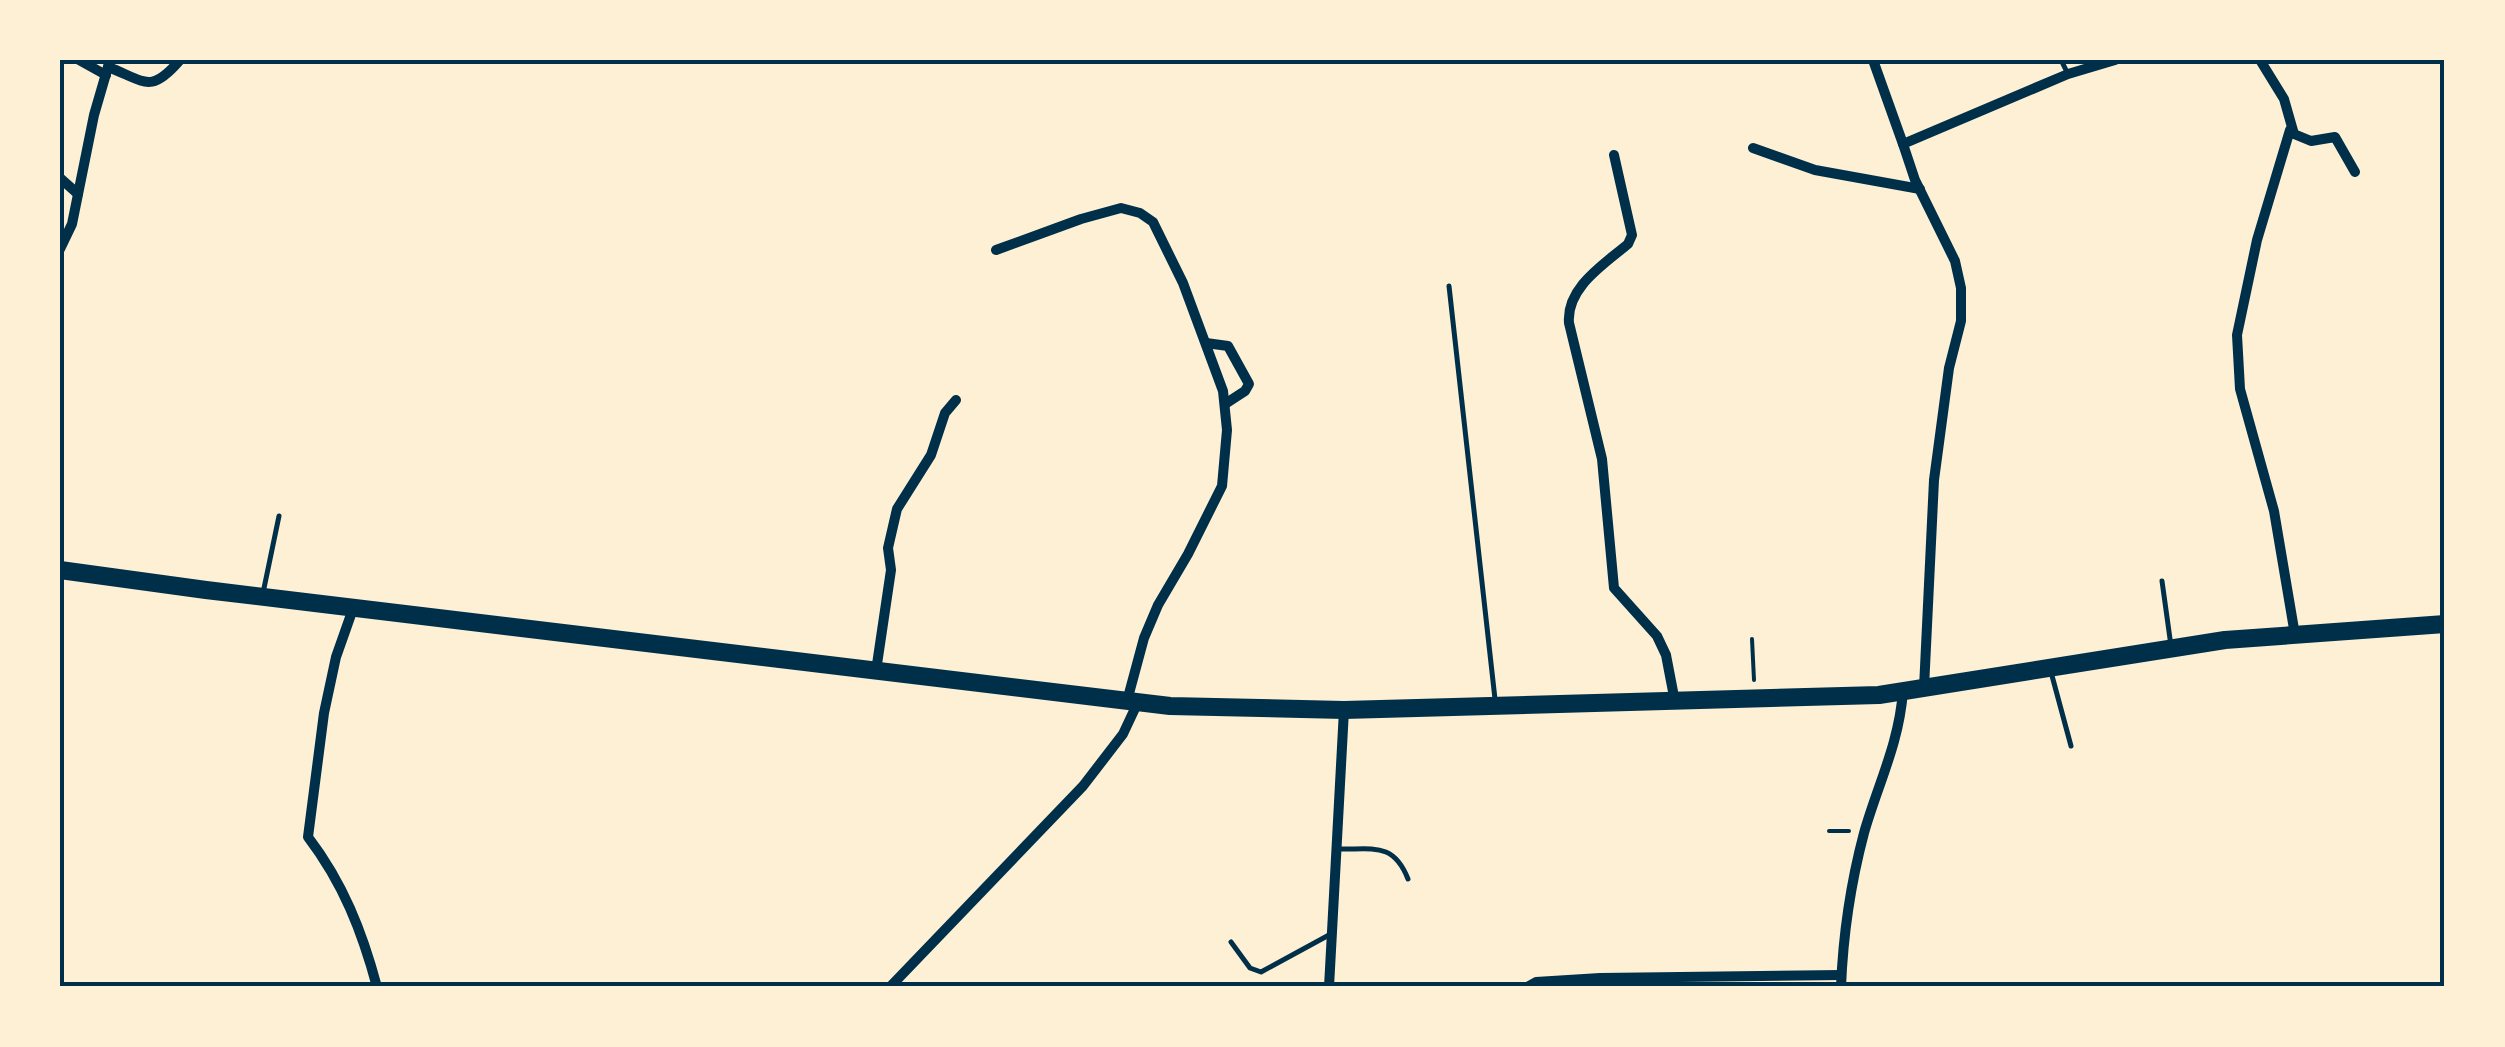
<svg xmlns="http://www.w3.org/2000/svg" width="2505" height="1047" font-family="Lato,sans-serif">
<rect width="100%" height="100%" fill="#fdf0d5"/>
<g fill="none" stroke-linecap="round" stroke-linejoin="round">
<g stroke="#003049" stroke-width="4">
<polyline points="1752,639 1754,680"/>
<polyline points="1829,831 1849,831"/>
</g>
<g stroke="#003049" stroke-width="5">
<polyline points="2061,60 2068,74"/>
<polyline points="1449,286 1495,699"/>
<polyline points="2162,581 2171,646"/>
<polyline points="263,593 279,516"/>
<polyline points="2051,672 2071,746"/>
<path d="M1336,849C1372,850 1393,841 1408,879"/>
<polyline points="1231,942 1250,968 1261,972 1329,935"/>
</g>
<g stroke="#003049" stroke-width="10">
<polyline points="79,60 106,75"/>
<polyline points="1873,60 1903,144"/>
<polyline points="2260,60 2284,99 2294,134 2311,141 2335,137 2355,172"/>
<path d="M108,67C145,81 150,95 180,60"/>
<polyline points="2290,130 2257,240 2237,335 2240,389 2274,511 2295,635"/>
<polyline points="1753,148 1815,170 1920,189"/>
<path d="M1614,155L1632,235L1628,244C1603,265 1566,288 1569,323L1602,459L1614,588L1657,636L1666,655L1675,702"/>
<polyline points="60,178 78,194"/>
<polyline points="60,249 72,224 94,115 110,60"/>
<polyline points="996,250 1081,219 1121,208 1140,213 1153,222 1183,283 1223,391 1227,430 1222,486 1188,554 1158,605 1144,638 1127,701"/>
<polyline points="1206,343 1228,346 1249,384 1245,391 1225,404"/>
<path d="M354,606L336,657L324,713L308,837C343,883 362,931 377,987"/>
<polyline points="876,671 891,570 888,548 897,509 931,455 945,413 956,400"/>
<polyline points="1924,688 1934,480 1949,368 1961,321 1961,288 1955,261 1915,180 1903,144 2068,74 2115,60"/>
<polyline points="890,987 1083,786 1123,734 1138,702"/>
<polyline points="1329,987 1344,710"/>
<polyline points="1527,987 1536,982 1600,978 1841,975"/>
<path d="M1841,987C1843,937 1851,882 1864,833C1878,784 1899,744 1903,691"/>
</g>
<polyline stroke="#003049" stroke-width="18" points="60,570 206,590 1170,706 1344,710 1879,695 2225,640 2445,624"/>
</g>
<rect width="2505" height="1047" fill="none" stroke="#fdf0d5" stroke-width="125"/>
<rect x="62" y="62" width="2380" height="922" fill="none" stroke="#003049" stroke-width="4"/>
</svg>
